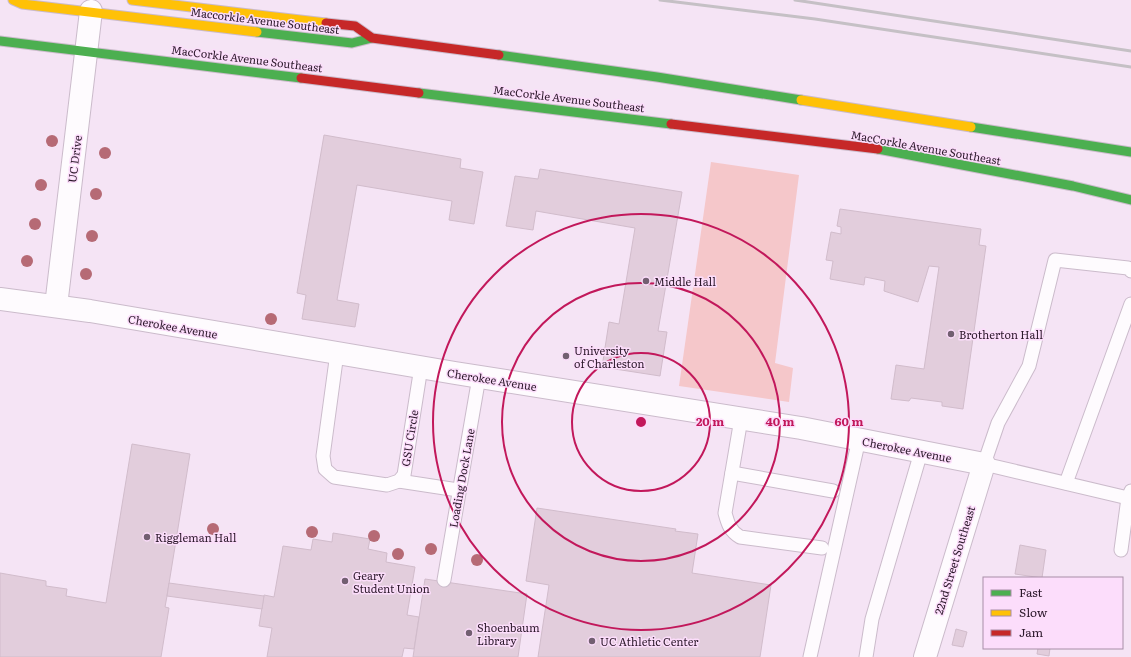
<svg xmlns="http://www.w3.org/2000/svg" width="1131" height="657" font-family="Literata,serif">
<rect width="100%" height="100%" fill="#f5e4f5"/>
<polygon fill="#f5c7ca" points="711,162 799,175 775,363 793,368 789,402 679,386"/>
<g fill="#e2cddc" stroke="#d1bccb">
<polygon points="324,135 461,159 460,168 483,172 474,224 449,220 452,201 357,185 337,300 359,304 355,327 302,319 306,295 297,293"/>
<polygon points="540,169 682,192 658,331 667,332 660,376 602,367 609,322 619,324 635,228 536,211 533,230 506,226 515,176 538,179"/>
<polygon points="840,209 981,229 979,245 986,246 963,409 942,406 942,402 911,398 909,401 891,399 896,365 924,369 939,267 929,266 918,302 884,291 885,281 865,277 864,285 830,279 833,261 826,260 831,232 841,234 841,227 837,226"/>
<polygon points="132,444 190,454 167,596 165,607 169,608 161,657 0,657 0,573 46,581 46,586 67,589 66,596 106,603"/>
<polygon points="537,508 676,529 675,531 698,534 692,573 771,585 760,657 538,657 549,585 526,581"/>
<polygon points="333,533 370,539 368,549 387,553 386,562 415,567 407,615 419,617 414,649 404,648 402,657 267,657 272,628 259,626 264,595 274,597 283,546 311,550 313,539 332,542"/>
<polygon points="1020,545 1046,550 1042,578 1015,574"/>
<polygon points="425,579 527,594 518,657 413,657"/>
<polygon points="169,583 264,596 262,609 167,596"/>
<polygon points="956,629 967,632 963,647 952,645"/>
<polygon points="1038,648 1050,648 1049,656 1037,654"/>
</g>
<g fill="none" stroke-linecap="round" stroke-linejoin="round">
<defs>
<g id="lane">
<polyline points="337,353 323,456 325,469 334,477 387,485 399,481 404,475 421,367"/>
<path d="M741,419L725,513C728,524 730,531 740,537L822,548"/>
<polyline points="732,473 833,491"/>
<polyline points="399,481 458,490"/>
<polyline points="1066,483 1131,304"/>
<polyline points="1128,498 984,464 998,423 1029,366 1055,260 1128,268 1131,271"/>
<polyline points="1121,550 1128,498 1131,491"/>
<polyline points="444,580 479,377"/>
<polyline points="810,657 859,439"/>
<polyline points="866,657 872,619 921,452"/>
</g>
<g id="street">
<polyline points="0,299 90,311 455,373 801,428 984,464 925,657"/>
<polyline points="56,306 91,11"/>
</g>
<g id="fast">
<polyline points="257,32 352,43 372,38"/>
<polyline points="0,41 301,78"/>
<polyline points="499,55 657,77 801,100"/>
<polyline points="419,93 671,124"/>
<polyline points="971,127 1131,152"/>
<polyline points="878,149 1073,186 1131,200"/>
</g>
<g id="slow">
<polyline points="13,0 22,4 257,32"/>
<polyline points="132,0 326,23"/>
<polyline points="801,100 971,127"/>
</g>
<g id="jam">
<polyline points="326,23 355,26 372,38 499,55"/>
<polyline points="301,78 419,93"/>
<polyline points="671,124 878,149"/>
</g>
</defs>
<use href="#lane" stroke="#cbbbcb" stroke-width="15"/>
<use href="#street" stroke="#cbbbcb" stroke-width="24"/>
<use href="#fast" stroke="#cbbbcb" stroke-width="11"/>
<use href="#slow" stroke="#cbbbcb" stroke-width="11"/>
<use href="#jam" stroke="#cbbbcb" stroke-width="11"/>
<use href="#lane" stroke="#fefbfe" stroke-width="13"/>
<use href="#street" stroke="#fefbfe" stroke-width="22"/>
<use href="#fast" stroke="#4caf50" stroke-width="9"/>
<use href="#slow" stroke="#ffc107" stroke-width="9"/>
<use href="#jam" stroke="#c62828" stroke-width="9"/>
<g stroke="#c5c0c5" stroke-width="3">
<polyline points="660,0 815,19 1131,67"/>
<polyline points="795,0 1131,51"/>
</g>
</g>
<g fill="#b66a75">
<circle cx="52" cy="141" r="6"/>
<circle cx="105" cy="153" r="6"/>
<circle cx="41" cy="185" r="6"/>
<circle cx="96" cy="194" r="6"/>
<circle cx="35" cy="224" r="6"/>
<circle cx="92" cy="236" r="6"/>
<circle cx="27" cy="261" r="6"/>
<circle cx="86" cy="274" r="6"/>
<circle cx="271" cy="319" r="6"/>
<circle cx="213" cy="529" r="6"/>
<circle cx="312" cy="532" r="6"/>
<circle cx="374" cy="536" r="6"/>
<circle cx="431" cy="549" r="6"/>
<circle cx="398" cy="554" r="6"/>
<circle cx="477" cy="560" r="6"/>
</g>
<g fill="none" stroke="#c2185b" stroke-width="2">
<circle cx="641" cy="422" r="69"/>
<circle cx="641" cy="422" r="139"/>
<circle cx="641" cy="422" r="208"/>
</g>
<g fill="#725f71" stroke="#fcddfb" stroke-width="1.5">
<circle cx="646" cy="281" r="4"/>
<circle cx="951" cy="334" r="4"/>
<circle cx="566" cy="356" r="4"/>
<circle cx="147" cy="537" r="4"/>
<circle cx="345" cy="581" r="4"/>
<circle cx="469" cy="633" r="4"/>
<circle cx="592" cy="641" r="4"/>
</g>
<g text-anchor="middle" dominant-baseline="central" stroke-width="3" stroke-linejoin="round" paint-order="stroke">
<g font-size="11" fill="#2b182a" stroke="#fcddfb">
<text transform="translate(265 20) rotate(7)">Maccorkle Avenue Southeast</text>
<text transform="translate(247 58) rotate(7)">MacCorkle Avenue Southeast</text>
<text transform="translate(569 98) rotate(7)">MacCorkle Avenue Southeast</text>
<text transform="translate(926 147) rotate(10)">MacCorkle Avenue Southeast</text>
<text transform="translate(74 159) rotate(-83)">UC Drive</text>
<text transform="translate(173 326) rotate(10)">Cherokee Avenue</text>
<text transform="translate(492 379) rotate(9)">Cherokee Avenue</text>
<text transform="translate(409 438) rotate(-81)">GSU Circle</text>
<text transform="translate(907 449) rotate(11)">Cherokee Avenue</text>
<text transform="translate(461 478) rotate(-80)">Loading Dock Lane</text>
<text transform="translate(954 560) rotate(-73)">22nd Street Southeast</text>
</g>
<g font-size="11" fill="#2b182a" stroke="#fcddfb" text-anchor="start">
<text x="654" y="281">Middle Hall</text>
<text x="959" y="334">Brotherton Hall</text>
<text x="574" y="350">University<tspan x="574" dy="13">of Charleston</tspan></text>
<text x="155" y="537">Riggleman Hall</text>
<text x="353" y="575">Geary<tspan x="353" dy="13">Student Union</tspan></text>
<text x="477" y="627">Shoenbaum<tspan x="477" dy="13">Library</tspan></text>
<text x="600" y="641">UC Athletic Center</text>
</g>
</g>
<circle cx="641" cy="422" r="6" fill="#c2185b" stroke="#fcddfb" stroke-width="2"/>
<g font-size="12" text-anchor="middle" font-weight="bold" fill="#c2185b" stroke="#fcddfb" stroke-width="3" stroke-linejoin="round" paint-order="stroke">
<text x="710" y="426">20 m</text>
<text x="780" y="426">40 m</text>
<text x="849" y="426">60 m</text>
</g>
<rect x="983" y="577" width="140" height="72" fill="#fcddfb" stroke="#a88ea7"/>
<rect x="991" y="590" width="20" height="6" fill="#4caf50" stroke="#a88ea7"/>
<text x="1019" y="597" font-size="12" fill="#2b182a">Fast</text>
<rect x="991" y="610" width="20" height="6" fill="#ffc107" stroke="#a88ea7"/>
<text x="1019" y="617" font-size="12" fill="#2b182a">Slow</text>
<rect x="991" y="630" width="20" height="6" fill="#c62828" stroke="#a88ea7"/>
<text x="1019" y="637" font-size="12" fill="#2b182a">Jam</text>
</svg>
